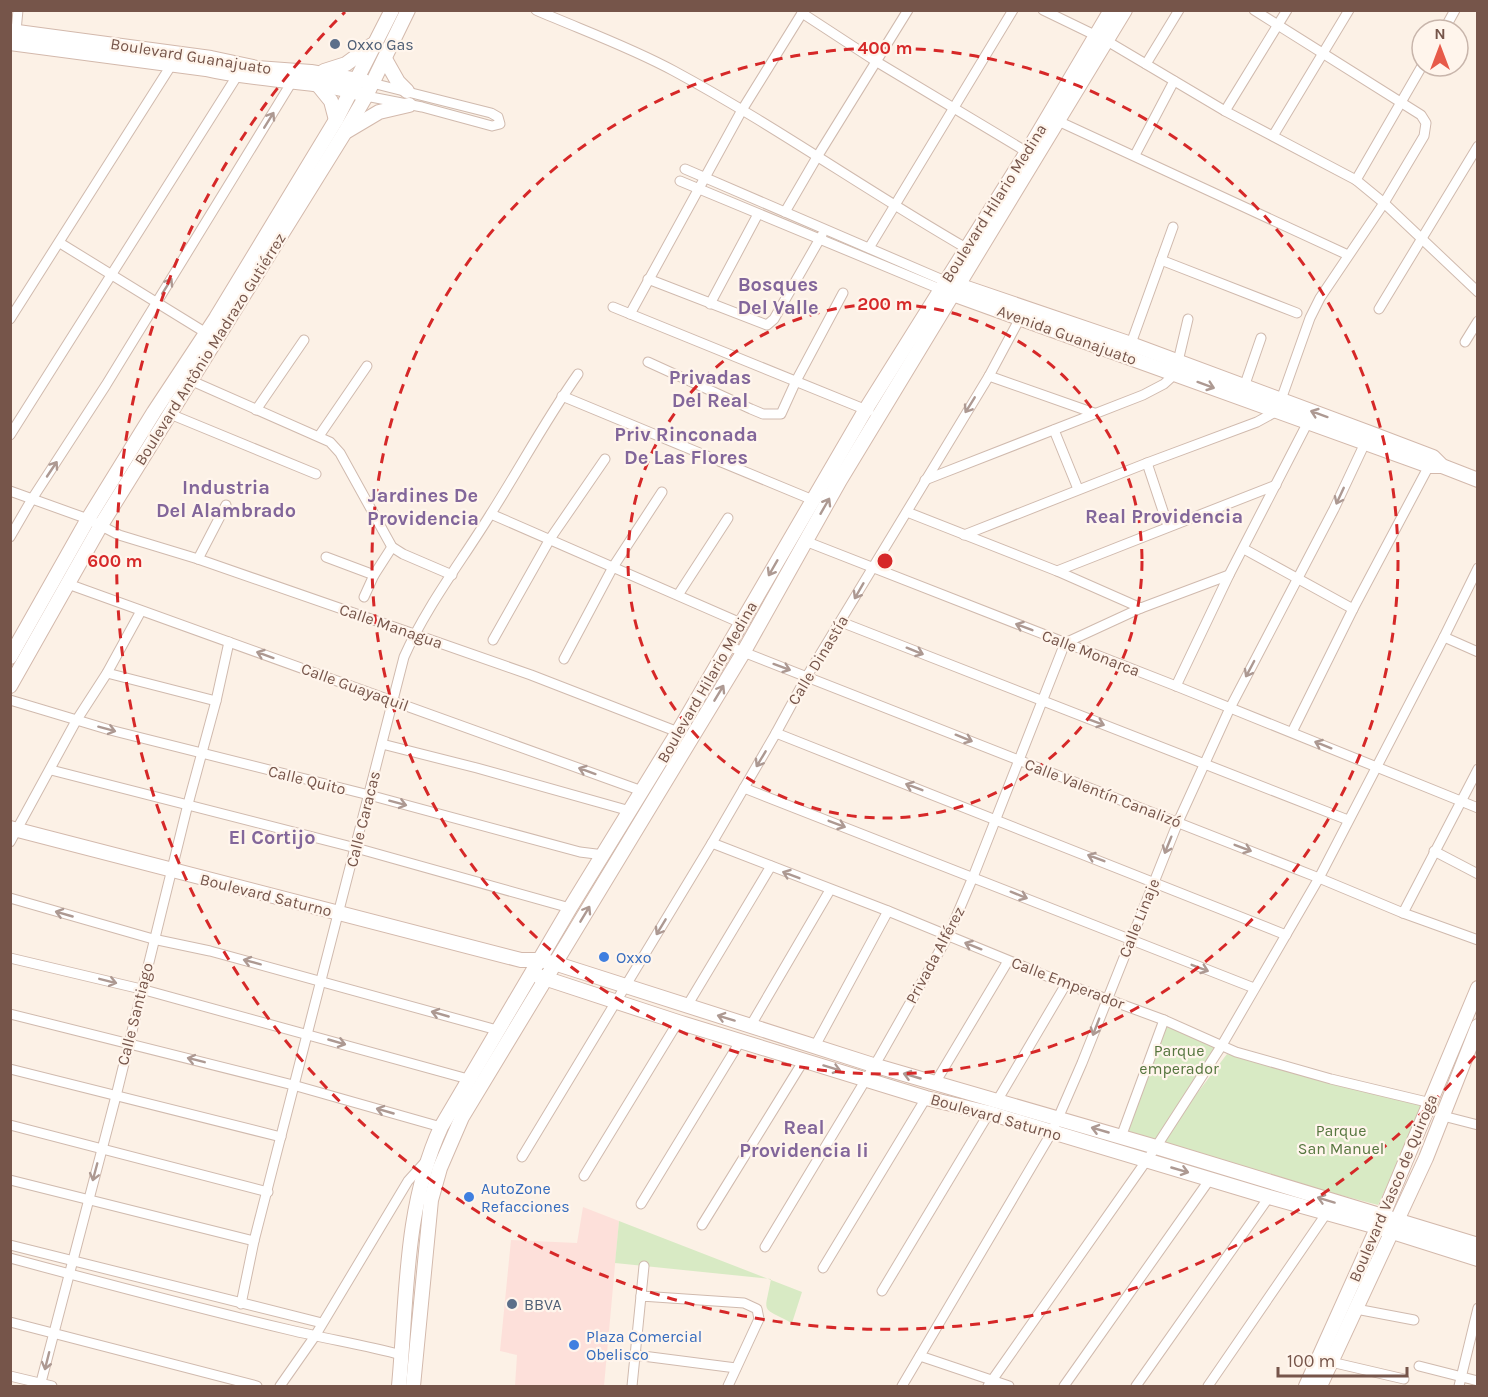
<svg xmlns="http://www.w3.org/2000/svg" width="1488" height="1397" font-family="Karla,sans-serif">
<rect width="100%" height="100%" fill="#fcf1e6"/>
<polygon fill="#fde0da" points="583,1207 619,1221 604,1386 515,1386 517,1355 500,1351 511,1240 577,1243"/>
<g fill="#d8eac4">
<polygon points="1164,1020 1222,1045 1163,1138 1227,1054 1426,1105 1378,1205 1121,1137"/>
<path d="M619,1221L802,1292L792,1323C759,1306 765,1314 771,1279L615,1263Z"/>
</g>
<g fill="none" stroke-linecap="round" stroke-linejoin="round">
<defs>
<g id="street">
<path d="M536,10C582,30 630,47 674,71C774,125 867,191 966,248"/>
<polyline points="1043,10 1107,41 1225,111 1356,180 1384,203 1478,292"/>
<polyline points="802,13 877,62 1027,152"/>
<polyline points="1444,30 1455,10"/>
<polyline points="16,31 18,10"/>
<polyline points="1146,64 1179,10"/>
<polyline points="366,96 422,107 492,126 500,124 498,117 491,113 372,83"/>
<polyline points="1225,111 1287,10"/>
<polyline points="1058,121 1348,255"/>
<polyline points="1273,136 1349,10"/>
<polyline points="1135,155 1174,81"/>
<polyline points="685,169 945,281"/>
<polyline points="1356,180 1422,66"/>
<polyline points="680,181 940,289"/>
<polyline points="785,212 817,157 908,10"/>
<polyline points="60,243 211,336"/>
<polyline points="869,248 1013,10"/>
<polyline points="1161,260 1297,313"/>
<polyline points="648,279 767,325 774,319 822,235"/>
<polyline points="710,304 758,214"/>
<polyline points="613,307 869,411"/>
<polyline points="1379,309 1478,146"/>
<polyline points="630,314 742,110 804,10"/>
<polyline points="10,319 172,64"/>
<polyline points="1465,342 1478,321"/>
<polyline points="1129,349 1173,227"/>
<polyline points="648,362 751,409 763,414 781,414 796,381 843,293"/>
<polyline points="989,376 1094,413"/>
<polyline points="192,381 330,442 340,453 392,547 403,554 452,575"/>
<polyline points="1244,387 1261,338"/>
<polyline points="562,396 813,500"/>
<polyline points="256,410 304,340"/>
<polyline points="170,414 316,474"/>
<polyline points="1054,430 1078,489"/>
<polyline points="10,435 237,76"/>
<polyline points="319,436 367,366"/>
<polyline points="1147,463 1168,526"/>
<polyline points="925,480 1143,395 1164,384 1175,374 1188,319"/>
<polyline points="10,491 88,519 119,535 198,559 414,634 531,675 678,732"/>
<polyline points="907,512 1057,571 1141,608"/>
<polyline points="491,514 741,623"/>
<polyline points="964,535 1147,463 1257,422 1277,411 1310,318 1320,298 1384,203 1424,136 1426,123 1421,115 1254,10"/>
<polyline points="10,537 32,499 106,385 293,80"/>
<polyline points="805,541 1176,686 1478,808"/>
<polyline points="1244,549 1353,609"/>
<polyline points="326,557 374,575"/>
<polyline points="198,559 226,505"/>
<polyline points="1057,571 1276,485"/>
<polyline points="68,584 642,791"/>
<polyline points="678,595 728,518"/>
<polyline points="364,597 374,575 392,547"/>
<polyline points="841,622 1348,820"/>
<polyline points="1444,637 1478,652"/>
<polyline points="493,640 550,539 605,459"/>
<polyline points="728,646 1319,878 1403,913 1478,940"/>
<polyline points="564,659 613,567 662,492"/>
<polyline points="107,673 216,701"/>
<polyline points="1176,686 1229,575 1308,422"/>
<polyline points="10,700 110,730 369,795 580,852 604,855"/>
<polyline points="1292,732 1353,609 1431,462"/>
<polyline points="776,733 1286,935"/>
<polyline points="382,744 477,768 630,811"/>
<polyline points="51,770 356,848 570,908"/>
<polyline points="744,788 1254,988"/>
<polyline points="10,842 76,721 107,673 141,611"/>
<polyline points="712,843 888,911 1066,984 1164,1020 1236,1052 1331,1079 1431,1103"/>
<polyline points="1434,851 1478,874"/>
<polyline points="10,898 153,939 210,951 497,1030"/>
<polyline points="1403,913 1478,769"/>
<polyline points="10,958 141,989 468,1079"/>
<polyline points="687,1006 771,866"/>
<polyline points="10,1014 293,1085 441,1127"/>
<polyline points="751,1025 830,890"/>
<polyline points="815,1046 888,911"/>
<polyline points="10,1069 281,1137"/>
<polyline points="935,1083 1008,961"/>
<polyline points="997,1101 1066,984"/>
<polyline points="1443,1116 1478,1125"/>
<polyline points="10,1125 268,1192"/>
<polyline points="1121,1137 1164,1020"/>
<polyline points="522,1157 712,843 776,733 807,676 989,376 1020,318"/>
<polyline points="584,1176 678,1022"/>
<polyline points="10,1180 254,1241"/>
<polyline points="641,1204 741,1040"/>
<polyline points="702,1225 804,1060"/>
<polyline points="10,1245 322,1323"/>
<polyline points="765,1247 880,1056 948,936 973,877 1065,643 1141,608 1229,575"/>
<path d="M10,1258C103,1283 197,1308 290,1330C327,1339 365,1345 402,1355"/>
<polyline points="823,1268 926,1098"/>
<polyline points="882,1291 989,1113"/>
<polyline points="641,1296 644,1266"/>
<path d="M241,1304L254,1241L404,657C426,607 461,562 490,515C520,468 546,419 578,374"/>
<polyline points="1356,1309 1414,1320"/>
<polyline points="10,1322 257,1386"/>
<polyline points="635,1355 736,1368"/>
<polyline points="920,1356 1009,1386"/>
<polyline points="1331,1362 1404,1379"/>
<polyline points="1419,1366 1478,1381"/>
<polyline points="10,1376 52,1386"/>
<polyline points="40,1386 116,1096 188,804 216,701 229,642"/>
<polyline points="280,1386 315,1336 408,1181 427,1160"/>
<polyline points="632,1386 641,1296 744,1303 757,1309 759,1319 728,1386"/>
<polyline points="902,1386 1052,1132 1082,1063 1178,822 1230,708 1334,509 1365,443"/>
<polyline points="988,1386 1156,1147 1222,1045 1319,878 1444,637 1478,568"/>
<polyline points="1064,1386 1210,1179"/>
<polyline points="1136,1386 1269,1197"/>
<polyline points="1208,1386 1326,1214"/>
<polyline points="1459,1386 1478,1308"/>
</g>
<g id="secondary">
<polyline points="10,31 211,58 257,68 311,72 364,81"/>
<path d="M10,43L206,69C256,81 308,79 358,93"/>
<polyline points="385,59 398,82 407,91"/>
<polyline points="324,71 346,64 372,45"/>
<polyline points="318,85 331,101 336,120"/>
<polyline points="347,131 379,112 409,105"/>
<polyline points="952,283 1131,344 1370,433 1433,457 1442,466 1478,480"/>
<polyline points="947,292 1429,466 1442,466"/>
<polyline points="10,657 88,519 154,412 216,318 336,120 392,10"/>
<polyline points="10,686 101,525 345,132 366,96 408,10"/>
<polyline points="10,828 521,960 539,960 554,963 873,1065 1156,1147 1478,1245"/>
<polyline points="538,976 678,1022 926,1098 989,1113 1269,1197 1377,1227 1478,1259"/>
<path d="M399,1386C407,1300 404,1207 441,1127L570,908L678,732L866,409L1027,152L1111,10"/>
<polyline points="413,1386 431,1200 440,1168 462,1117 743,653 840,480 1125,10"/>
<polyline points="1306,1386 1383,1215 1478,988"/>
<polyline points="1320,1386 1426,1158 1478,1026"/>
</g>
</defs>
<use href="#street" stroke="#d0baae" stroke-width="11"/>
<use href="#secondary" stroke="#d3b9ac" stroke-width="16"/>
<use href="#street" stroke="#fff" stroke-width="9"/>
<use href="#secondary" stroke="#fff" stroke-width="14"/>
</g>
<defs><path id="oneway-shaft" d="M-6 0H5M1.5-3L5.5 0L1.5 3" fill="none" stroke-width="1.6" stroke-linecap="round" stroke-linejoin="round" transform="scale(1.5)"/></defs>
<g stroke="#ad9992">
<use href="#oneway-shaft" transform="translate(269 120) rotate(-58)"/>
<use href="#oneway-shaft" transform="translate(167 286) rotate(-58)"/>
<use href="#oneway-shaft" transform="translate(1206 385) rotate(20)"/>
<use href="#oneway-shaft" transform="translate(970 405) rotate(122)"/>
<use href="#oneway-shaft" transform="translate(1319 414) rotate(-160)"/>
<use href="#oneway-shaft" transform="translate(52 469) rotate(-56)"/>
<use href="#oneway-shaft" transform="translate(1340 496) rotate(115)"/>
<use href="#oneway-shaft" transform="translate(825 506) rotate(-60)"/>
<use href="#oneway-shaft" transform="translate(773 568) rotate(120)"/>
<use href="#oneway-shaft" transform="translate(859 591) rotate(120)"/>
<use href="#oneway-shaft" transform="translate(1024 627) rotate(-159)"/>
<use href="#oneway-shaft" transform="translate(915 651) rotate(22)"/>
<use href="#oneway-shaft" transform="translate(265 655) rotate(-160)"/>
<use href="#oneway-shaft" transform="translate(782 667) rotate(20)"/>
<use href="#oneway-shaft" transform="translate(1250 669) rotate(118)"/>
<use href="#oneway-shaft" transform="translate(719 693) rotate(-59)"/>
<use href="#oneway-shaft" transform="translate(1096 722) rotate(21)"/>
<use href="#oneway-shaft" transform="translate(107 729) rotate(15)"/>
<use href="#oneway-shaft" transform="translate(964 738) rotate(22)"/>
<use href="#oneway-shaft" transform="translate(1323 745) rotate(-158)"/>
<use href="#oneway-shaft" transform="translate(761 759) rotate(121)"/>
<use href="#oneway-shaft" transform="translate(587 771) rotate(-160)"/>
<use href="#oneway-shaft" transform="translate(914 787) rotate(-159)"/>
<use href="#oneway-shaft" transform="translate(398 803) rotate(15)"/>
<use href="#oneway-shaft" transform="translate(837 824) rotate(21)"/>
<use href="#oneway-shaft" transform="translate(1168 845) rotate(112)"/>
<use href="#oneway-shaft" transform="translate(1243 848) rotate(21)"/>
<use href="#oneway-shaft" transform="translate(1096 858) rotate(-159)"/>
<use href="#oneway-shaft" transform="translate(791 875) rotate(-159)"/>
<use href="#oneway-shaft" transform="translate(1019 895) rotate(22)"/>
<use href="#oneway-shaft" transform="translate(64 914) rotate(-164)"/>
<use href="#oneway-shaft" transform="translate(585 914) rotate(-59)"/>
<use href="#oneway-shaft" transform="translate(661 927) rotate(121)"/>
<use href="#oneway-shaft" transform="translate(973 946) rotate(-158)"/>
<use href="#oneway-shaft" transform="translate(252 962) rotate(-165)"/>
<use href="#oneway-shaft" transform="translate(1200 968) rotate(21)"/>
<use href="#oneway-shaft" transform="translate(108 981) rotate(14)"/>
<use href="#oneway-shaft" transform="translate(440 1014) rotate(-164)"/>
<use href="#oneway-shaft" transform="translate(726 1018) rotate(-163)"/>
<use href="#oneway-shaft" transform="translate(1096 1027) rotate(111)"/>
<use href="#oneway-shaft" transform="translate(337 1042) rotate(16)"/>
<use href="#oneway-shaft" transform="translate(196 1060) rotate(-166)"/>
<use href="#oneway-shaft" transform="translate(832 1068) rotate(17)"/>
<use href="#oneway-shaft" transform="translate(912 1076) rotate(-164)"/>
<use href="#oneway-shaft" transform="translate(385 1111) rotate(-164)"/>
<use href="#oneway-shaft" transform="translate(1100 1130) rotate(-164)"/>
<use href="#oneway-shaft" transform="translate(1180 1170) rotate(16)"/>
<use href="#oneway-shaft" transform="translate(95 1172) rotate(105)"/>
<use href="#oneway-shaft" transform="translate(1326 1200) rotate(-163)"/>
<use href="#oneway-shaft" transform="translate(47 1361) rotate(104)"/>
</g>
<g fill="none" stroke="#d62828" stroke-width="3" stroke-dasharray="10 8">
<circle cx="885" cy="561" r="257"/>
<circle cx="885" cy="561" r="513"/>
<path d="M1475 1056A770 770 0 1 1 345 12"/>
</g>
<g fill="#5c6f8a" stroke="#fff5ec" stroke-width="2">
<circle cx="335" cy="44" r="6"/>
<circle cx="512" cy="1304" r="6"/>
</g>
<g fill="#3f7fe0" stroke="#fff5ec" stroke-width="2">
<circle cx="604" cy="957" r="6"/>
<circle cx="469" cy="1197" r="6"/>
<circle cx="574" cy="1345" r="6"/>
</g>
<g text-anchor="middle" dominant-baseline="central" stroke-width="4.5" stroke-linejoin="round" paint-order="stroke">
<g font-size="16" fill="#4e5e75" stroke="#fff5ec" text-anchor="start">
<text x="347" y="44">Oxxo Gas</text>
<text x="524" y="1304">BBVA</text>
</g>
<g font-size="16" fill="#76554a" stroke="#fff5ec">
<text transform="translate(191 56) rotate(9)">Boulevard Guanajuato</text>
<text transform="translate(994 203) rotate(-58)">Boulevard Hilario Medina</text>
<text transform="translate(1067 335) rotate(20)">Avenida Guanajuato</text>
<text transform="translate(210 349) rotate(-58)">Boulevard Antônio Madrazo Gutiérrez</text>
<text transform="translate(391 626) rotate(19)">Calle Managua</text>
<text transform="translate(1091 653) rotate(21)">Calle Monarca</text>
<text transform="translate(818 660) rotate(-59)">Calle Dinastía</text>
<text transform="translate(707 682) rotate(-60)">Boulevard Hilario Medina</text>
<text transform="translate(355 687) rotate(20)">Calle Guayaquil</text>
<text transform="translate(307 780) rotate(14)">Calle Quito</text>
<text transform="translate(1103 793) rotate(21)">Calle Valentín Canalizó</text>
<text transform="translate(363 819) rotate(-76)">Calle Caracas</text>
<text transform="translate(266 895) rotate(14)">Boulevard Saturno</text>
<text transform="translate(1139 918) rotate(-68)">Calle Linaje</text>
<text transform="translate(935 955) rotate(-62)">Privada Alférez</text>
<text transform="translate(1068 983) rotate(21)">Calle Emperador</text>
<text transform="translate(135 1014) rotate(-76)">Calle Santiago</text>
<text transform="translate(996 1117) rotate(16)">Boulevard Saturno</text>
<text transform="translate(1393 1188) rotate(-67)">Boulevard Vasco de Quiroga</text>
</g>
<g font-size="16" fill="#366cbe" stroke="#fff5ec" text-anchor="start">
<text x="616" y="957">Oxxo</text>
<text x="481" y="1188">AutoZone<tspan x="481" dy="18">Refacciones</tspan></text>
<text x="586" y="1336">Plaza Comercial<tspan x="586" dy="18">Obelisco</tspan></text>
</g>
<g font-size="16" fill="#56763f" stroke="#fff5ec">
<text x="1179" y="1050">Parque<tspan x="1179" dy="18">emperador</tspan></text>
<text x="1341" y="1130">Parque<tspan x="1341" dy="18">San Manuel</tspan></text>
</g>
<g font-size="20" font-weight="bold" fill="#82669a" stroke="#fff5ec">
<text x="778" y="284">Bosques<tspan x="778" dy="23">Del Valle</tspan></text>
<text x="710" y="377">Privadas<tspan x="710" dy="23">Del Real</tspan></text>
<text x="686" y="434">Priv Rinconada<tspan x="686" dy="23">De Las Flores</tspan></text>
<text x="226" y="487">Industria<tspan x="226" dy="23">Del Alambrado</tspan></text>
<text x="423" y="495">Jardines De<tspan x="423" dy="23">Providencia</tspan></text>
<text x="1164" y="516">Real Providencia</text>
<text x="272" y="837">El Cortijo</text>
<text x="804" y="1127">Real<tspan x="804" dy="23">Providencia Ii</tspan></text>
</g>
</g>
<circle cx="885" cy="561" r="9" fill="#d62828" stroke="#fff5ec" stroke-width="3"/>
<g font-size="18" text-anchor="middle" font-weight="bold" fill="#d62828" stroke="#fff5ec" stroke-width="4.5" stroke-linejoin="round" paint-order="stroke">
<text x="885" y="54">400 m</text>
<text x="885" y="310">200 m</text>
<text x="115" y="567">600 m</text>
</g>
<rect width="1488" height="1397" fill="none" stroke="#76554a" stroke-width="24"/>
<g transform="translate(1440 48)"><circle r="28" fill="#fff5ec" stroke="#c8b5ab" stroke-width="1.5"/>
<path d="M0-4.5L10 22L0 15L-10 22Z" fill="#e75b4a"/>
<text y="-9" font-size="16" font-weight="bold" text-anchor="middle" fill="#76554a">N</text>
</g>
<path d="M1278 1367v9h129v-9" fill="none" stroke="#76554a" stroke-width="3"/>
<text x="1287" y="1367" font-size="18" fill="#76554a" stroke="#fff5ec" stroke-width="4.5" paint-order="stroke">100 m</text>
</svg>
